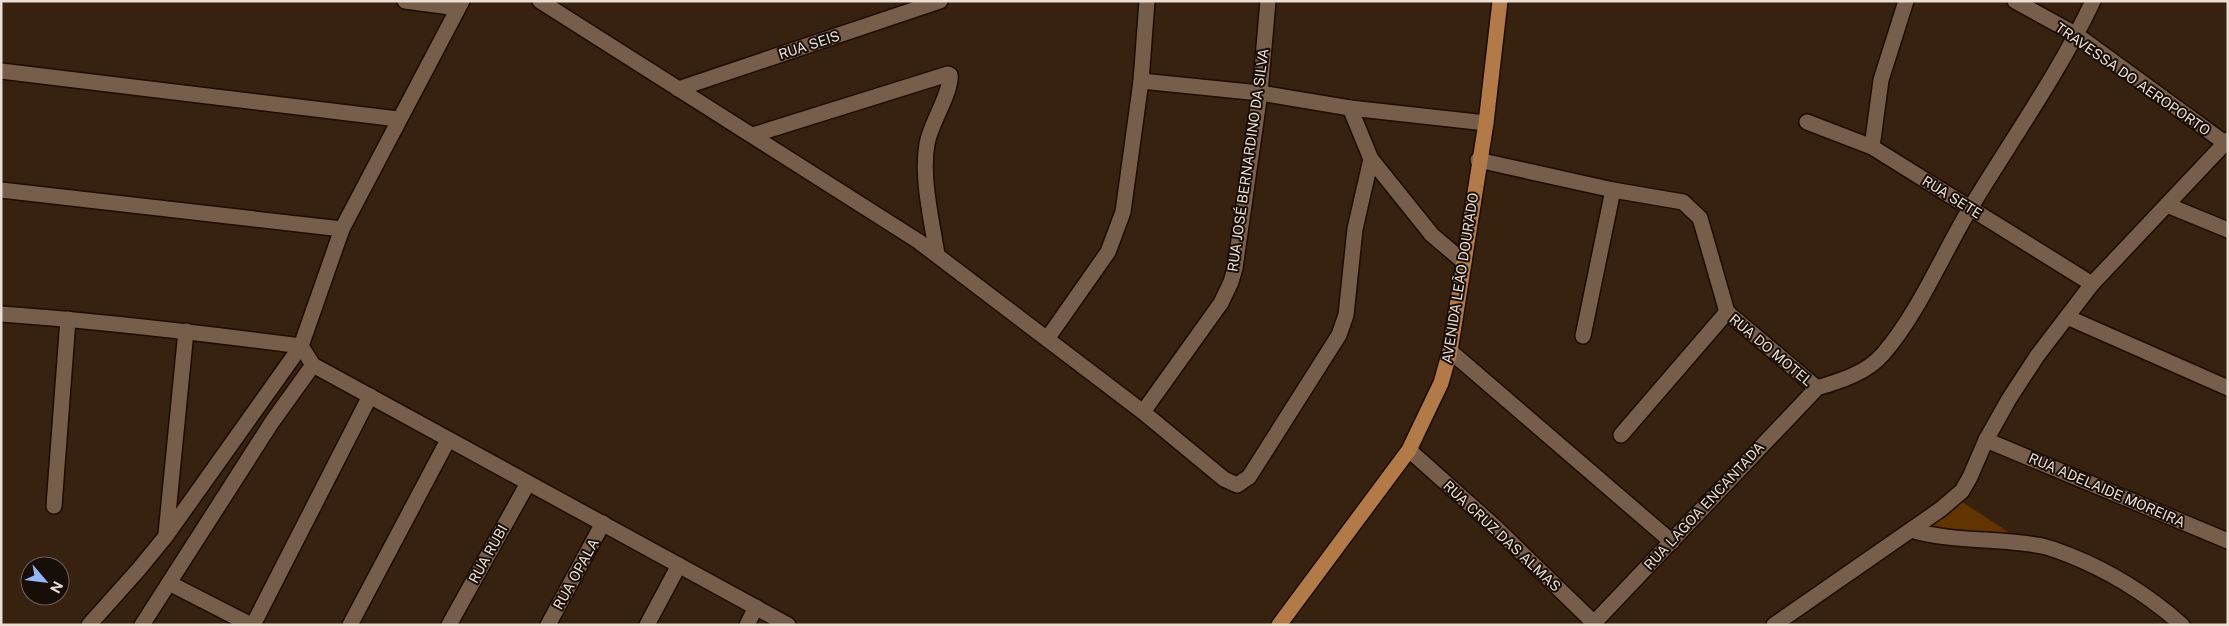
<svg xmlns="http://www.w3.org/2000/svg" width="2229" height="626" font-family="'Public Sans',sans-serif">
<rect width="100%" height="100%" fill="#372210"/>
<polygon fill="#623500" points="1956,498 2013,535 1922,532"/>
<g fill="none" stroke-linecap="round" stroke-linejoin="round">
<defs>
<g id="minor">
<polyline points="405,1 458,8"/>
<polyline points="462,1 342,229 301,346 313,365 788,625"/>
<polyline points="540,1 918,241 1143,412 1224,479 1237,485 1249,477 1339,335 1346,315 1355,229 1371,159 1350,108 1260,93 1141,81"/>
<polyline points="2015,1 2077,35 2225,143"/>
<polyline points="1,71 398,119"/>
<polyline points="678,89 940,1"/>
<polyline points="1350,108 1486,123"/>
<polyline points="1807,122 1872,147 2092,284"/>
<path d="M753,135L948,74L950,75C952,92 930,124 927,144C921,178 932,221 937,255"/>
<polyline points="1872,147 1881,80 1906,1"/>
<polyline points="1371,159 1432,235 1464,262"/>
<polyline points="1478,160 1613,190 1683,202 1700,218 1727,312 1817,388"/>
<polyline points="1,190 342,229"/>
<polyline points="2167,205 2228,230"/>
<path d="M1,314C102,321 201,333 301,346L166,536L139,569L89,625"/>
<polyline points="2067,317 2228,388"/>
<polyline points="1583,336 1613,190"/>
<polyline points="1047,339 1108,252 1123,212 1141,81 1147,1"/>
<polyline points="1450,351 1672,542"/>
<polyline points="1143,412 1221,303 1231,282 1235,268 1260,93 1268,1"/>
<polyline points="1621,435 1727,312"/>
<polyline points="1986,440 2228,541"/>
<polyline points="1409,450 1493,525 1594,623"/>
<polyline points="54,506 68,319"/>
<path d="M1911,530C1952,542 1994,538 2036,545C2047,546 2058,551 2069,555C2112,572 2147,594 2182,625"/>
<polyline points="166,534 186,331"/>
<polyline points="169,583 251,625"/>
<polyline points="142,625 272,422 313,365"/>
<polyline points="253,625 370,396"/>
<polyline points="350,625 448,440"/>
<polyline points="449,625 528,483"/>
<polyline points="548,625 603,523"/>
<polyline points="647,625 679,565"/>
<polyline points="747,625 756,607"/>
<path d="M1592,625L1817,388C1840,381 1867,373 1883,354C1918,314 1943,253 1971,207C2012,139 2059,73 2093,1"/>
<polyline points="1774,625 1941,509 1962,491 1970,477 1986,440 2009,399 2037,356 2092,284 2228,140"/>
</g>
<polyline id="major" points="1279,625 1409,450 1441,383 1450,351 1486,123 1500,1"/>
</defs>
<use href="#minor" stroke="#1d0b00" stroke-width="18"/>
<use href="#major" stroke="#1d0b00" stroke-width="18"/>
<use href="#minor" stroke="#765e4a" stroke-width="15"/>
<use href="#major" stroke="#b17a46" stroke-width="15"/>
</g>
<g text-anchor="middle" dominant-baseline="central" stroke-width="4" stroke-linejoin="round" paint-order="stroke">
<g font-size="14" fill="#ebded2" stroke="#170e07">
<text transform="translate(809 45) rotate(-18)">RUA SEIS</text>
<text transform="translate(2133 79) rotate(35)">TRAVESSA DO AEROPORTO</text>
<text transform="translate(1248 160) rotate(-82)">RUA JOSÉ BERNARDINO DA SILVA</text>
<text transform="translate(1952 197) rotate(32)">RUA SETE</text>
<text transform="translate(1460 278) rotate(-81)">AVENIDA LEÃO DOURADO</text>
<text transform="translate(1771 350) rotate(40)">RUA DO MOTEL</text>
<text transform="translate(2107 490) rotate(23)">RUA ADELAIDE MOREIRA</text>
<text transform="translate(1704 506) rotate(-47)">RUA LAGOA ENCANTADA</text>
<text transform="translate(1502 536) rotate(43)">RUA CRUZ DAS ALMAS</text>
<text transform="translate(488 554) rotate(-61)">RUA RUBI</text>
<text transform="translate(576 574) rotate(-61)">RUA OPALA</text>
</g>
</g>
<rect width="2229" height="626" fill="none" stroke="#ebded2" stroke-width="5"/>
<g transform="translate(45 581) rotate(118)"><circle r="24" fill="#170e07" stroke="#6c6158"/>
<path d="M0-4L9 19L0 12L-9 19Z" fill="#93b7fd"/>
<text y="-8" font-size="14" font-weight="bold" text-anchor="middle" fill="#ebded2">N</text>
</g>
</svg>
